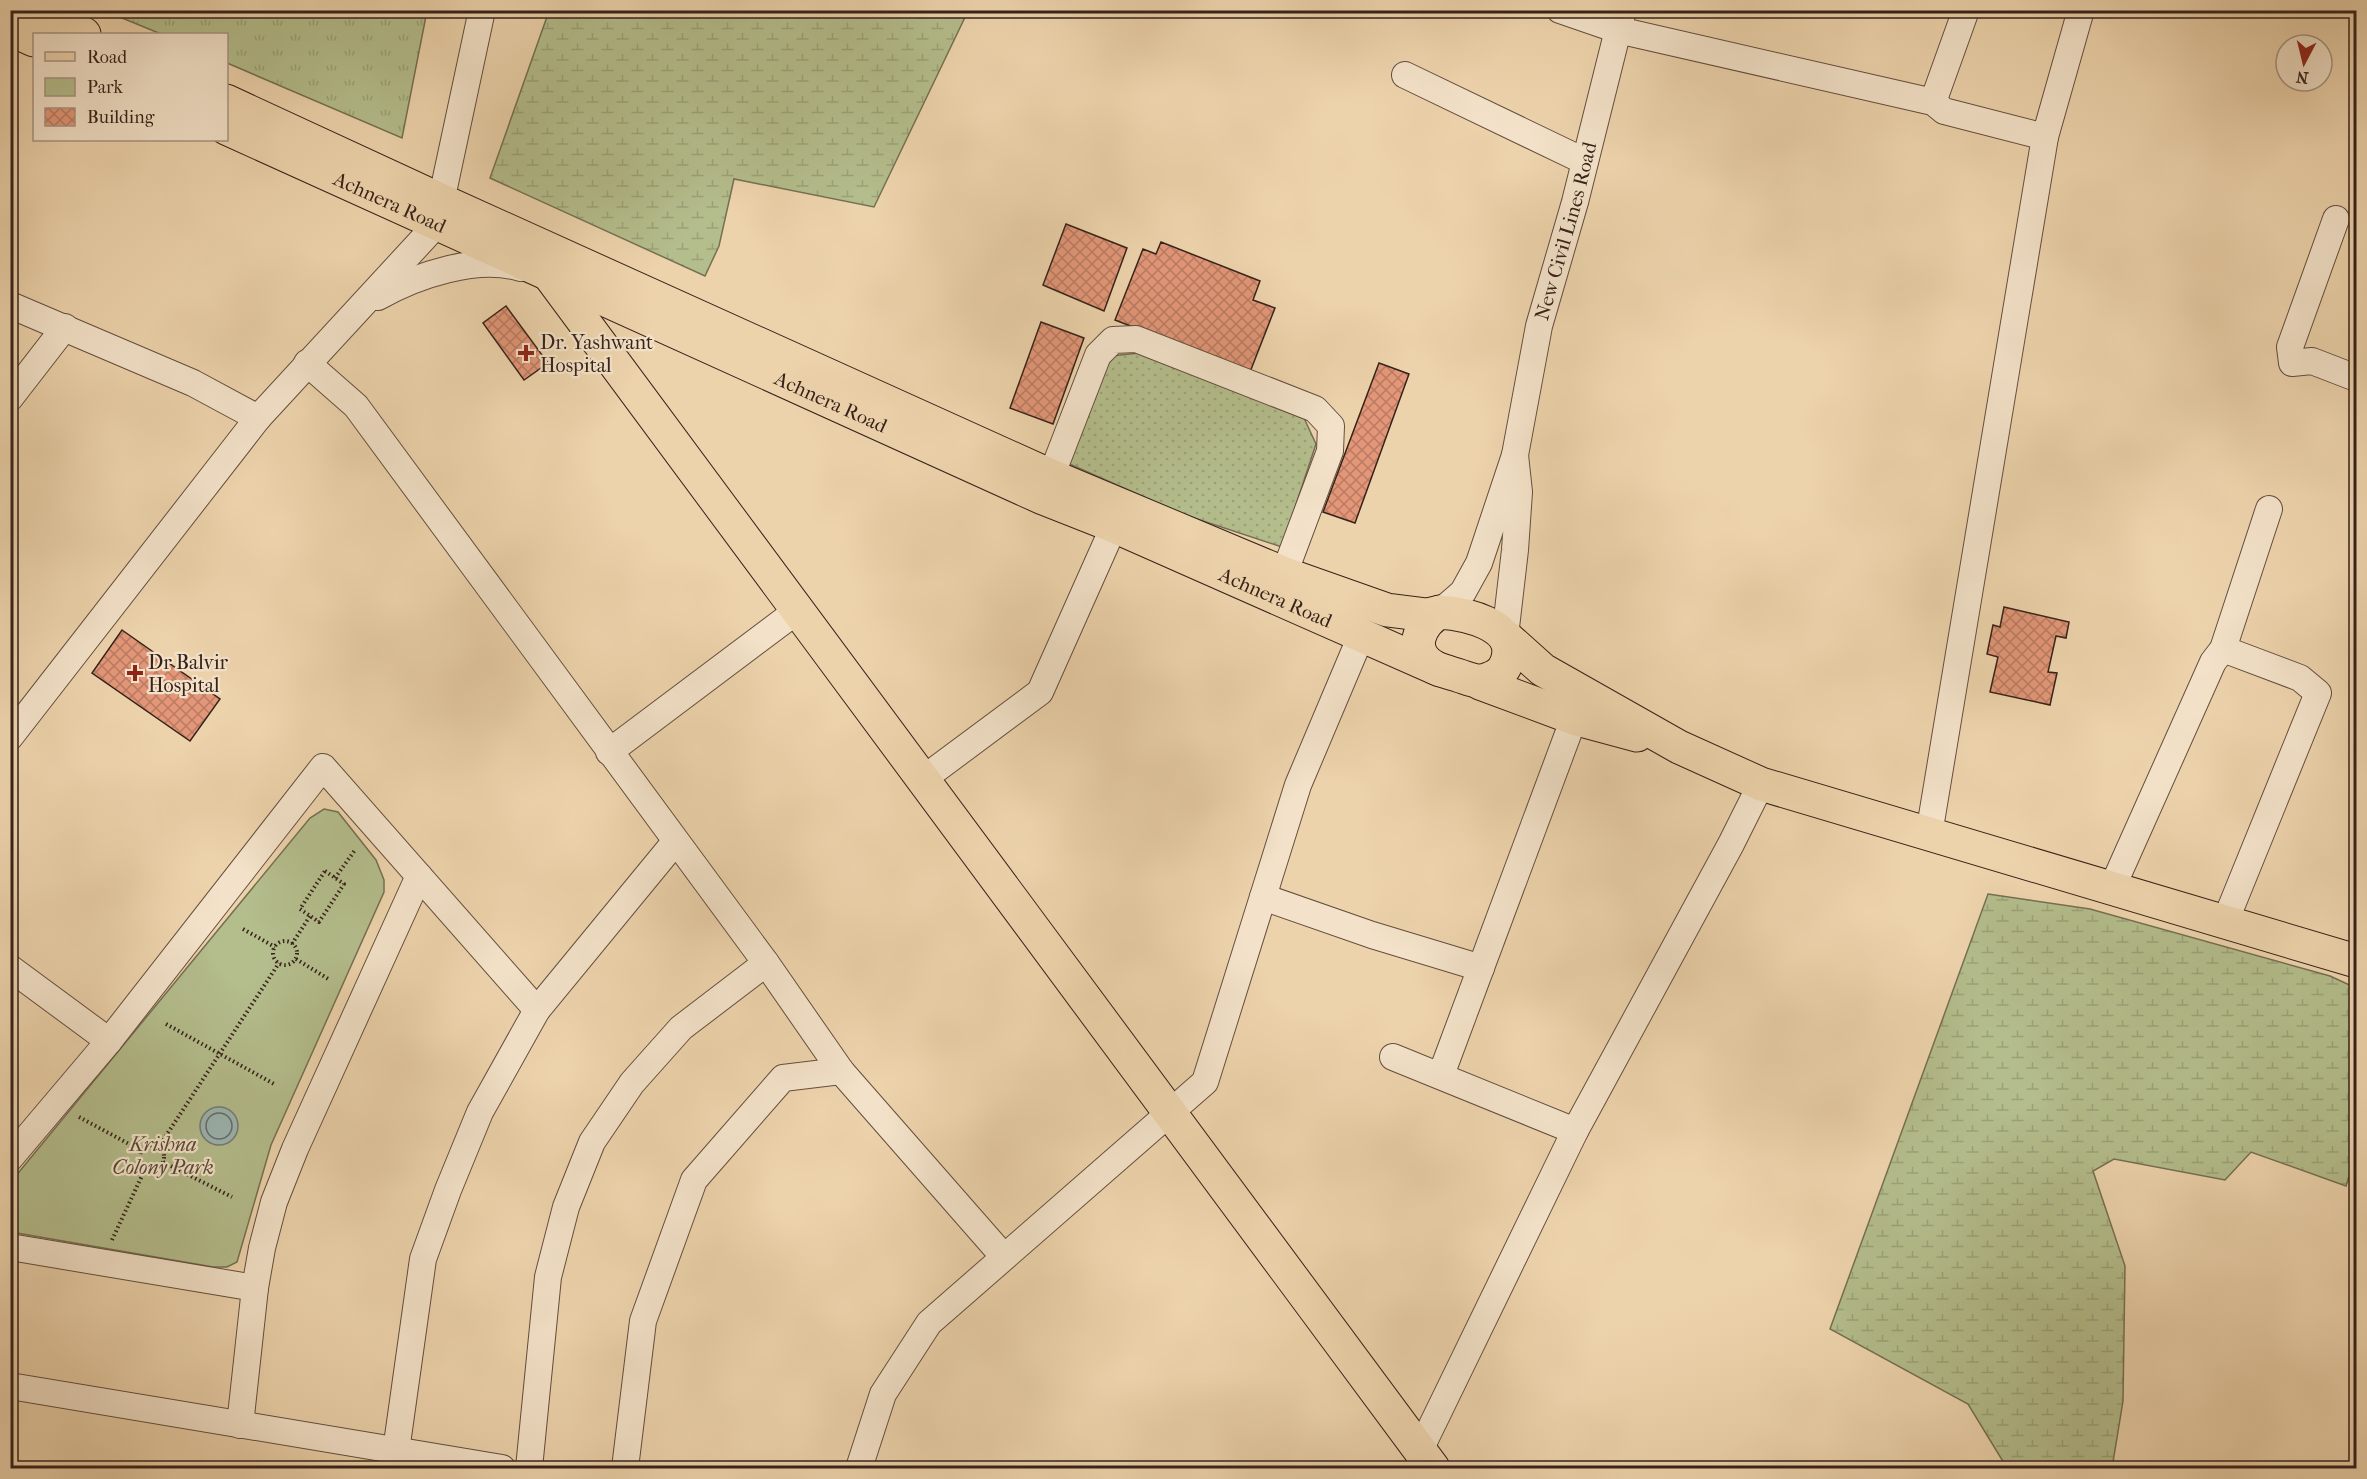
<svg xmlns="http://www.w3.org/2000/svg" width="2367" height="1479" font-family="'IM FELL French Canon',serif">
<defs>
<pattern id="grass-tufts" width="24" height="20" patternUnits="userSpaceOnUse" patternTransform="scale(1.5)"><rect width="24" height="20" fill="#b4bd8c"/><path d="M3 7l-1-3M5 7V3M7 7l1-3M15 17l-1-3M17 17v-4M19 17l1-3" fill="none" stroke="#9ba278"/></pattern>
<pattern id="wetland-marsh" width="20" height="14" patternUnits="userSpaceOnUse" patternTransform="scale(1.5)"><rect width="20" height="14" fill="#b4bd8c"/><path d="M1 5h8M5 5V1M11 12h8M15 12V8" fill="none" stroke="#9ba278"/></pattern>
<pattern id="garden-dots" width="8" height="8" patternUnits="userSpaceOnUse" patternTransform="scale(1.5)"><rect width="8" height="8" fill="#b4bd8c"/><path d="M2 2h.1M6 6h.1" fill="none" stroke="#9ba278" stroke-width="1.8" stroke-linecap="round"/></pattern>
<pattern id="building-cross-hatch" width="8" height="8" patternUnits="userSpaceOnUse" patternTransform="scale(1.5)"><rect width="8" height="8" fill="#e39778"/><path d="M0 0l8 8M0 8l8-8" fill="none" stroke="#b97b62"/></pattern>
</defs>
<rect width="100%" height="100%" fill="#edd3ac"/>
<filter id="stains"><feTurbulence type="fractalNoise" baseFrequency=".00333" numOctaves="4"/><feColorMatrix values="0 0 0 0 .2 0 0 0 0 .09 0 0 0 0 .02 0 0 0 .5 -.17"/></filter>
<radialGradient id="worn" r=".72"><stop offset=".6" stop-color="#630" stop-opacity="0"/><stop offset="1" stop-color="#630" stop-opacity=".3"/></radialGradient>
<polygon fill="url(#grass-tufts)" stroke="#757053" stroke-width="1.5" points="105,11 427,11 402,138 227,63 226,34 161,34"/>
<g fill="url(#wetland-marsh)" stroke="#757053" stroke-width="1.5">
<polygon points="549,11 549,10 968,11 874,207 734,179 719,246 705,276 490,178"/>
<polygon points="1988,894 2090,909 2330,976 2356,988 2356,1157 2346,1186 2251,1152 2225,1180 2114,1159 2093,1171 2125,1266 2123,1401 2112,1468 2007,1468 1968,1404 1830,1329"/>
</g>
<polygon fill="#b4bd8c" stroke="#757053" stroke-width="1.5" points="324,809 338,812 376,860 384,880 384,892 271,1145 237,1262 227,1267 213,1267 11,1232 10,1183 310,818"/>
<polygon fill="url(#garden-dots)" stroke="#757053" stroke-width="1.5" points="1139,353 1304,418 1316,444 1282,547 1185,515 1065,462 1111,356"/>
<circle fill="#9bb6b3" stroke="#737b76" stroke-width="1.5" cx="219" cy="1126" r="19"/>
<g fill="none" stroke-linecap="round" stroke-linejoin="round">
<circle stroke="#686c66" stroke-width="1.5" cx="219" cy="1126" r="13"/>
</g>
<g fill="url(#building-cross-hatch)" stroke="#36221a" stroke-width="1.5">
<polygon points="1066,224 1127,248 1104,311 1043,285"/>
<polygon points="1161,242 1260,281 1253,300 1275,308 1250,372 1115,320 1143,249 1156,254"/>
<polygon points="506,306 548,363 524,380 483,323"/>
<polygon points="1041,322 1084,338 1053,424 1010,408"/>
<polygon points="1379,363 1409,374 1355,523 1323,512"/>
<polygon points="2004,607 2069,622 2066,638 2056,636 2048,672 2057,673 2050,705 1990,692 1998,657 1987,654 1993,625 2000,627"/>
<polygon points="122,630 220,699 190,741 92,673"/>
</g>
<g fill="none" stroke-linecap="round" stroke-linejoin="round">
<defs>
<g id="minor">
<polyline points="1560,10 1618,30 1933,102 1944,111 2045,137"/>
<polyline points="1405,75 1584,161"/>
<polyline points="1933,102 1966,10"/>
<polyline points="2336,219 2290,347 2292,363 2312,361 2356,378"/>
<path d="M378,297C417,275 477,255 521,268"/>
<polyline points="10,305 193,383 258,418"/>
<polyline points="307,363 356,406 766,963 841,1071 1004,1257"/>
<polyline points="10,398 65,327"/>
<path id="s1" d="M1515,455L1539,326L1575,202L1623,10"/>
<polyline points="1045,492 1098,355 1113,340 1136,339 1315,409 1331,426 1330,451 1278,590"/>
<polyline points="1440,612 1463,592 1479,563 1515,455 1519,492 1515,550 1505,636"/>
<polyline points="2223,649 2300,678 2318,693 2225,922"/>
<polyline points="10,737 258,418 436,225 482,10"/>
<polyline points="609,752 798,610"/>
<polyline points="923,779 1040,692 1114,526"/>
<polyline points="1929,834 2045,137 2081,10"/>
<polyline points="2112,888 2213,662 2223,649 2269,509"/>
<polyline points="1263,897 1372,935 1481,968"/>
<polyline points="10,968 109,1041"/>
<polyline points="1393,1057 1575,1131"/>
<polyline points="1441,1075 1574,718"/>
<polyline points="10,1158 109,1041 323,767 537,1010"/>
<polyline points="10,1247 255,1288"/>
<polyline points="10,1386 502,1468"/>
<polyline points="240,1425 255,1288 262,1248 274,1202 295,1149 419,876"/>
<polyline points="396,1451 423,1259 448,1190 480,1112 537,1010 675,842"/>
<polyline points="1419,1452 1575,1131 1731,844 1761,784"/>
<polyline points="529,1468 548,1277 566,1207 592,1142 632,1083 681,1028 766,963"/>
<polyline points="625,1468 643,1321 694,1180 783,1078 841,1071"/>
<polyline points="859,1468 883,1394 929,1323 1205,1082 1298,785 1361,636"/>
</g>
<g id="major">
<polyline points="33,10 84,34"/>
<polyline points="10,29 34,40"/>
<polyline points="226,101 440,200 1051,476 1285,574 1387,610 1427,615 1440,612"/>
<path id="s2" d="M226,128L1043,498L1114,526L1440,670"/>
<polyline points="550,276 1433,1468"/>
<path d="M1440,612C1465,614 1516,624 1508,658C1506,668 1500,675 1491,678C1479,684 1472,680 1460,676C1451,673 1442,671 1434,667C1407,652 1419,624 1440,612Z"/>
<polyline points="1505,636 1543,670 1679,747 1761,784 2356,961"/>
<polyline points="1480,683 1574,718 1637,735"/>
</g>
</defs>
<use href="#minor" stroke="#644e3e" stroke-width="28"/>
<use href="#major" stroke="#36221a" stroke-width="35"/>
<g stroke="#36221a" stroke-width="4" stroke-dasharray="1.5 3" stroke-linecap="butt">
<polygon points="325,871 344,884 319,922 300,909"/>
<polyline points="335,878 355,850"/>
<polyline points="243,929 275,947"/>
<circle cx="285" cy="953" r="12"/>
<polyline points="292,944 310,916"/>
<polyline points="296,959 330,980"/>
<polyline points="166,1024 276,1085"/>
<polyline points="79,1117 142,1151"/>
<circle cx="152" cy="1157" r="12"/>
<polyline points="158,1148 279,963"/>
<polyline points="163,1162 232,1197"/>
<polyline points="112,1240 146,1167"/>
</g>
<use href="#minor" stroke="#f3e2c9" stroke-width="26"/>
<use href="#major" stroke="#edd3ac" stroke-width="33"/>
</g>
<g fill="#8f2418" stroke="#f3e2c9" stroke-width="2">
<path d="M523 344h6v6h6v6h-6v6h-6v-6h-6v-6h6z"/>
<path d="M132 664h6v6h6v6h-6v6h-6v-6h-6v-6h6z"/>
</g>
<g text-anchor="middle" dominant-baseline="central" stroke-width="4.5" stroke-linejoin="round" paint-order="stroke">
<g font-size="20" fill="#36221a" stroke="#f3e2c9">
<text stroke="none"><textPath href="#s2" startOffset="180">Achnera Road</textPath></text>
<text stroke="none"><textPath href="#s1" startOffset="230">New Civil Lines Road</textPath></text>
<text stroke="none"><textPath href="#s2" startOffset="664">Achnera Road</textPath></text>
<text stroke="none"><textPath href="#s2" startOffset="1150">Achnera Road</textPath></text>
</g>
<g font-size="20" fill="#36221a" stroke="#f3e2c9" text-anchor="start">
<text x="540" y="342">Dr. Yashwant<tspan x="540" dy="23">Hospital</tspan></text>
<text x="148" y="662">Dr Balvir<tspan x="148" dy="23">Hospital</tspan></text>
</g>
<g font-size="20" font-style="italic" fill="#564936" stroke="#f3e2c9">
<text x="163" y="1144">Krishna<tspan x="163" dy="23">Colony Park</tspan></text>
</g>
</g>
<rect width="2367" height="1479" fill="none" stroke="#edd3ac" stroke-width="36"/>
<rect x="12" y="12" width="2343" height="1455" fill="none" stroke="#36221a" stroke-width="3"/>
<rect x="18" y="18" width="2331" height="1443" fill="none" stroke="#36221a" stroke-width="1.5"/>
<rect x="33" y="33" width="195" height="108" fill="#f3e2c9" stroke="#a79583" stroke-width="1.5"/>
<rect x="45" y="52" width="30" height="9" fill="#edd3ac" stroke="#a79583" stroke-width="1.5"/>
<text x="87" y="63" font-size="18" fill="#36221a">Road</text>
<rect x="45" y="78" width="30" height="18" fill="#b4bd8c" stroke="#a79583" stroke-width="1.5"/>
<text x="87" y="93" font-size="18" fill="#36221a">Park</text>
<rect x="45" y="108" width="30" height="18" fill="url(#building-cross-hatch)" stroke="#a79583" stroke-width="1.5"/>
<text x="87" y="123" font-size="18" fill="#36221a">Building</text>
<g transform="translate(2304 63) rotate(187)"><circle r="28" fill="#f3e2c9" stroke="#a79583" stroke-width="1.5"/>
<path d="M0-4.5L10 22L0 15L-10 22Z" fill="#8f2418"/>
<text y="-9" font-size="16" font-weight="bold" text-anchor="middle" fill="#36221a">N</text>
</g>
<rect width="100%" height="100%" filter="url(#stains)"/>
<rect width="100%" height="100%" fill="url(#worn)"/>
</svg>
